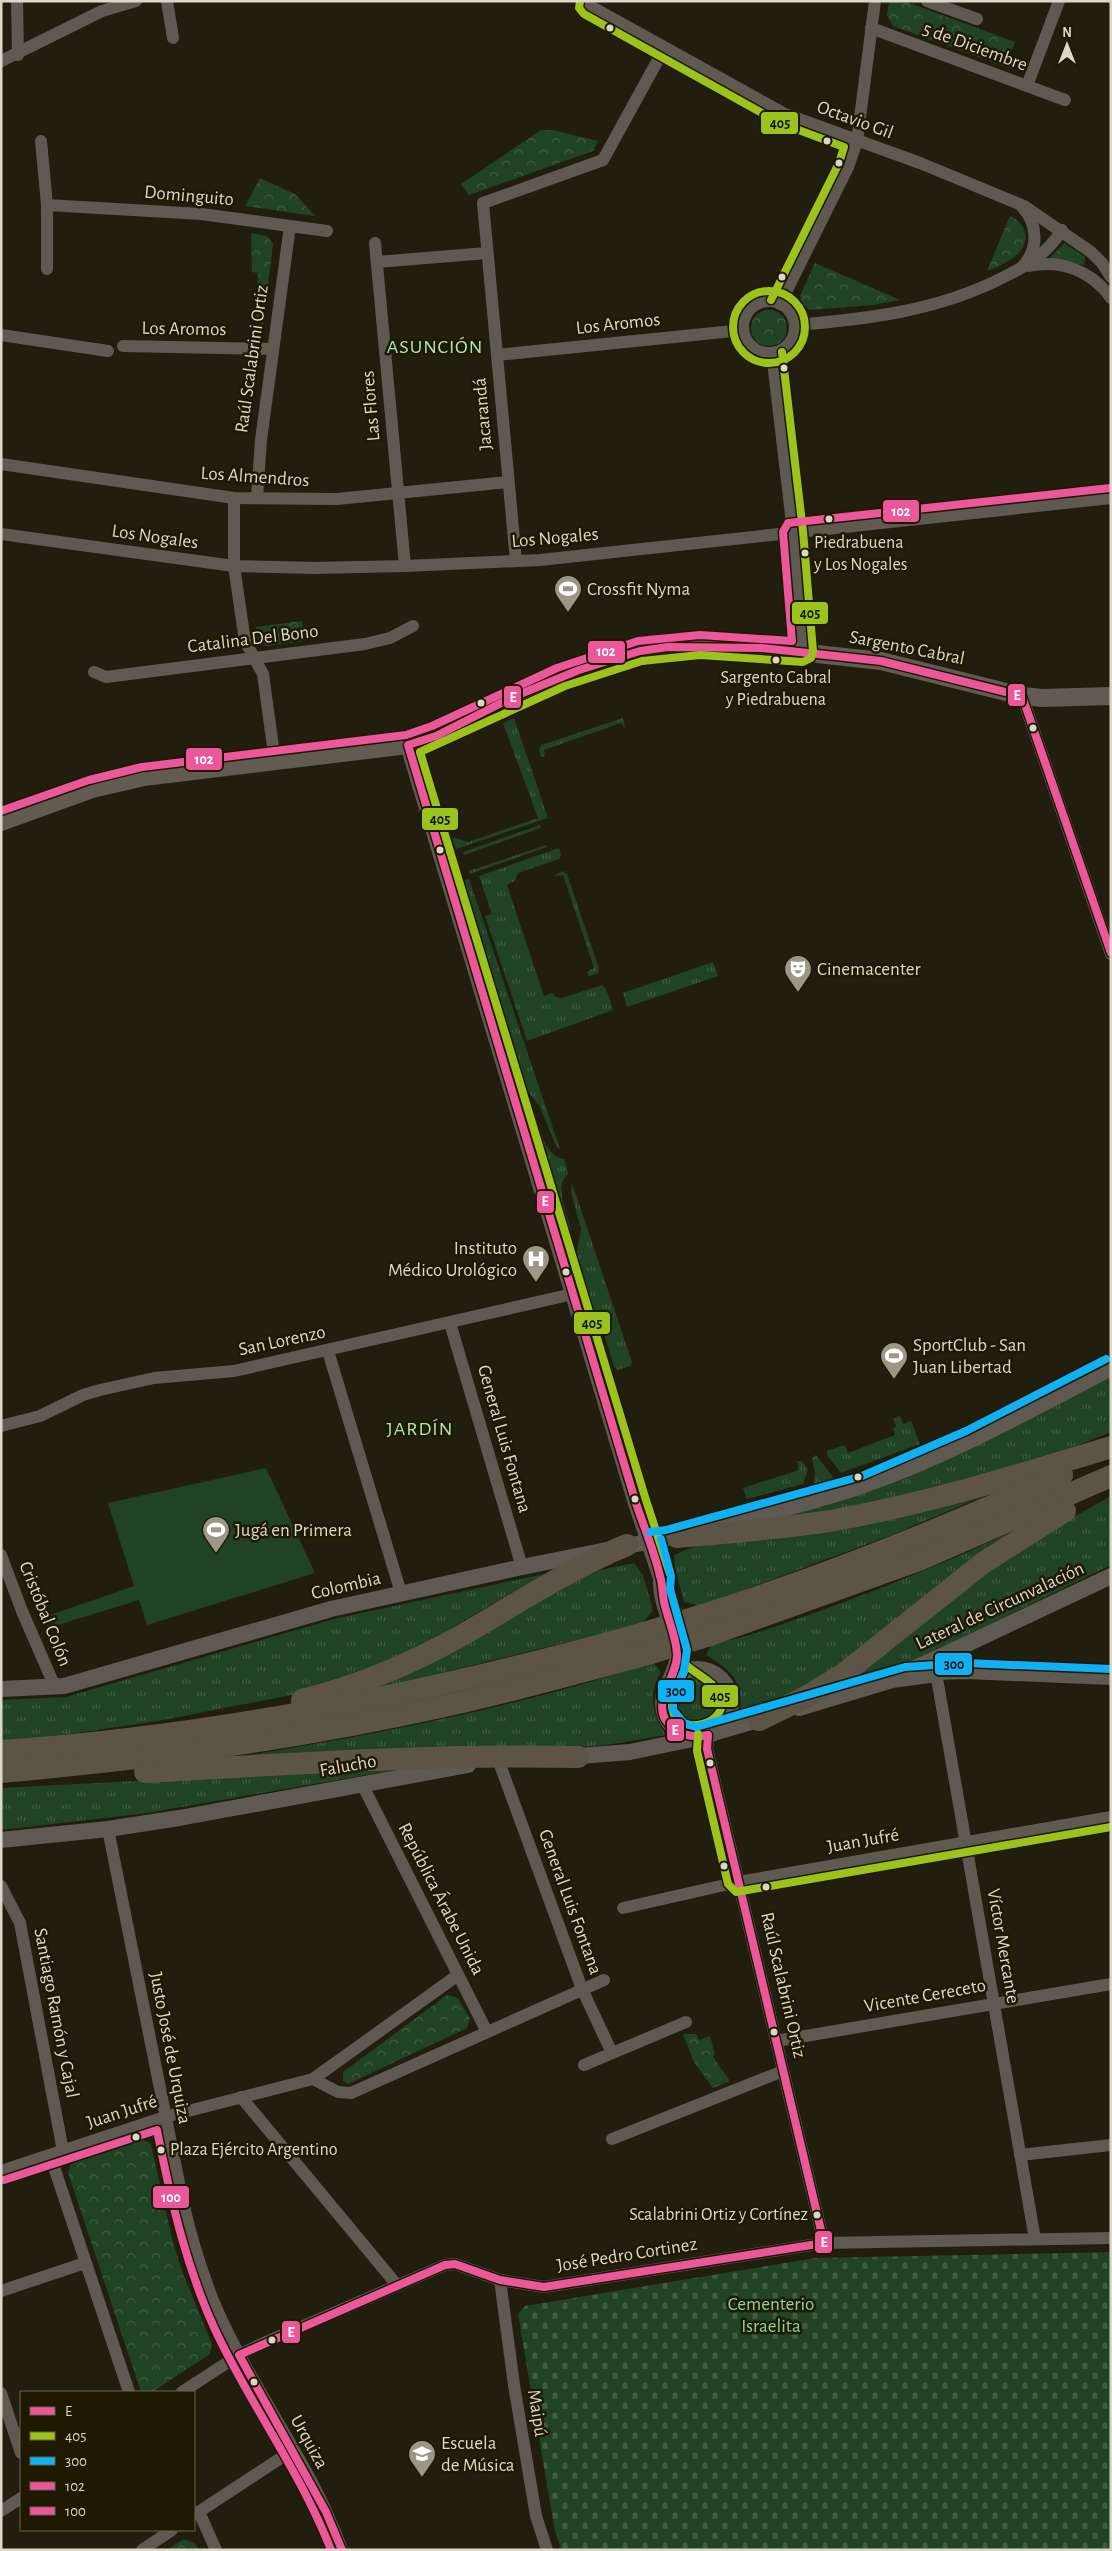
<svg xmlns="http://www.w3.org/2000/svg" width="1112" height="2551" font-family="'Alegreya Sans',sans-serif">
<defs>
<pattern id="grass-tufts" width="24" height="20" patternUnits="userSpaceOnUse" patternTransform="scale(1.25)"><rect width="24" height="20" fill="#204225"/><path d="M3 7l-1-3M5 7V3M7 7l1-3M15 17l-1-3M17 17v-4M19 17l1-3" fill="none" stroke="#405d43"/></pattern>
<pattern id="cemetery-stones" width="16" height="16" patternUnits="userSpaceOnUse" patternTransform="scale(1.25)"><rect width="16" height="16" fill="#204225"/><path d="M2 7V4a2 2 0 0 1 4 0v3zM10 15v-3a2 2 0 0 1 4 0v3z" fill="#405d43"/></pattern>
<pattern id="park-crowns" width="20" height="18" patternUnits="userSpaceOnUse" patternTransform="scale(1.25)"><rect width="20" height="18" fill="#204225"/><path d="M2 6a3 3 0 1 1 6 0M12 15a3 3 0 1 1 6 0" fill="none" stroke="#405d43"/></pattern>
</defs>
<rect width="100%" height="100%" fill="#211e10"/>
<g fill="url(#grass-tufts)">
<polygon points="514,718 548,818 456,849 451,837 468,842 538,818 503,723"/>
<polygon points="623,718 625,728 621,723 544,750 545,756 541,757 539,750 541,745"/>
<polygon points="540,825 541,828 464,855 463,852"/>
<polygon points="546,845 547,847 470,874 469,871"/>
<polygon points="559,848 561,856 559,859 518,873 515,881 507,885 544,996 552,993 556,997 562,998 602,985 606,989 613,1010 527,1041 485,916 492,914 479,876"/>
<polygon points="563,871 567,874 599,969 598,973 589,976 587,972 594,968 563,875 554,876"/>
<polygon points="469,879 560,1149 557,1148 540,1107 526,1089 512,1045 506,1035 460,882"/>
<polygon points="713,962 718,976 627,1007 623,993"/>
<path d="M531,1112L534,1113C540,1129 545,1156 564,1159L568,1174C553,1186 568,1214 571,1230L569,1233H565L530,1114Z"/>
<polygon points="572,1183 632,1362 630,1366 618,1370 614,1367 599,1317 590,1306 588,1307 576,1256 581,1229 571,1192"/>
<path d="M1111,1376V1432C999,1480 877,1501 758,1525Z"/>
<polygon points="900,1415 903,1424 911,1421 920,1444 841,1473 827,1455 827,1451 845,1445 848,1453 895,1435 893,1428 896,1427 894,1419"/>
<polygon points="816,1455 836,1481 834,1484 813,1491 815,1473 812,1458"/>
<polygon points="797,1461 802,1461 808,1469 803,1484 747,1499 743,1488 799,1470"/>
<polygon points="998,1490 889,1536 701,1606 684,1602 675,1568 674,1555 693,1547"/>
<path d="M1111,1496V1565L935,1651L848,1685V1682C894,1651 934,1613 979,1579C1021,1548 1065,1521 1111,1496Z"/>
<path d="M1031,1523L883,1640L786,1701L739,1718C745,1683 734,1672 706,1655L712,1644C749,1637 783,1624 817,1612C890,1586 961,1556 1031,1523Z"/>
<polygon points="634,1563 643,1575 653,1610 642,1624 375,1689 585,1573"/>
<polygon points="544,1574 405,1655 296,1694 158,1721 70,1734 1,1741 1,1700 66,1697 334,1619"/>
<path d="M653,1662L661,1672C648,1693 652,1714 666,1735L606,1745L554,1749L249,1755C385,1733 522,1706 653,1662Z"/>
<circle cx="697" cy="1703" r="26"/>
<polygon points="418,1766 147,1813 1,1830 1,1788"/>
</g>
<polygon fill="url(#cemetery-stones)" points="1111,2252 1111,2550 561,2550 554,2526 518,2314 525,2306 815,2258"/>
<g fill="url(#park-crowns)">
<polygon points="889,1 904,1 1015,42 1006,67 893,26 887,16"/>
<polygon points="541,130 553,130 598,141 593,151 469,195 461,184"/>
<polygon points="260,178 295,194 315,216 245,206"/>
<path d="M1010,216C1017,219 1023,224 1025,233C1029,255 1003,264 987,271Z"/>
<polygon points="251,233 267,236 273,244 262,334 254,338 258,273 252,272"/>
<polygon points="1064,243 1085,257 1084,265 1049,259"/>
<polygon points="815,263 900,300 873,305 809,310 802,303 800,296"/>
<circle cx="769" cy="328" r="18"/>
<polygon points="302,621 305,641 266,646 258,640 256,627"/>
<polygon points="447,1995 458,1998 470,2019 467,2028 348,2084 343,2081 343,2072"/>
<polygon points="683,2034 697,2034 699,2040 710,2036 715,2054 713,2057 730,2081 713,2088 694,2062"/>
<polygon points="142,2139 151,2144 173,2243 184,2276 212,2344 210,2354 152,2392 141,2392 68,2173 71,2163"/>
<polygon points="184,2539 196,2544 199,2550 167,2550"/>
</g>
<polygon fill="#204225" points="266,1468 315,1573 147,1625 139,1600 48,1628 45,1621 51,1619 50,1615 134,1586 108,1503"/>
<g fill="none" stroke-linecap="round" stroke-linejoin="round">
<g stroke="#5e5a51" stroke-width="12">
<polyline points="17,1 18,55"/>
<polyline points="167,1 173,38"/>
<polyline points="581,1 785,114 920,163 1024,206 1091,252 1102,263 1111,277"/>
<polyline points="927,1 977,19"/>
<polyline points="871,28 1065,100"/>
<polyline points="1,61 102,11 136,1"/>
<polyline points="1027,86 1059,1"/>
<polyline points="41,141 47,205 47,269"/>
<polyline points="47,205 201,214 327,231"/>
<path d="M1022,207C1038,224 1039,248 1023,266"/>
<polyline points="375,243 405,566"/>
<polyline points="377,262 487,253"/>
<path d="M1029,266C1061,259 1092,271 1111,298"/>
<circle cx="769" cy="327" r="26"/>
<polyline points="780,304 848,167 857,141 875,1"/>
<path d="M795,325C868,319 938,311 1004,277C1028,265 1047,254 1062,230"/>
<polyline points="1,335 108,351"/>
<polyline points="123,346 273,349"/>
<polyline points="772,353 793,532 803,652"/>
<polyline points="497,355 743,330"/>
<polyline points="1,464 234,498 337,499 508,482"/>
<polyline points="234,498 234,566 245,641 263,674 275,761"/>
<polyline points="257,498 261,440 290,226"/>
<polyline points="1,534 234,566 314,568 405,566 540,560 1111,498"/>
<polyline points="516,561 483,203 603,160 664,49"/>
<polyline points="94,672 106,677 365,644 390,638 413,626"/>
<polyline points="1022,696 1111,954"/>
<polyline points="450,1323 522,1567"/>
<polyline points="328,1351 401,1593"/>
<polyline points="1,1426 40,1416 83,1395 100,1390 154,1378 234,1371 573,1294"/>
<polyline points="1,1555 22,1611 55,1687"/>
<polyline points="935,1667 1035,2239"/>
<polyline points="936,1674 966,1673 1111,1679"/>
<polyline points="708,1735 707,1749 824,2243"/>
<polyline points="499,1762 582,1989 612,2053"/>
<polyline points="362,1784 487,2032"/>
<path d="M108,1829L183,2203C194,2249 207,2293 229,2335C265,2407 315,2474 342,2550"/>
<polyline points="1,1886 20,1923 63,2151"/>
<polyline points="623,1908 738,1882 1111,1817"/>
<polyline points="776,2041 1111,1984"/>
<polyline points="584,2065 686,2022"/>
<polyline points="313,2079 338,2092 351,2093 604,1980"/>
<polyline points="241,2097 397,2285"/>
<polyline points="612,2139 783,2071"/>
<polyline points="50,2155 129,2392"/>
<polyline points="1020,2155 1111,2145"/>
<polyline points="1,2171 165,2117 313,2079 458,1975"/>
<polyline points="500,2280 514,2385 536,2516 547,2550"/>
<polyline points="1,2291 85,2263"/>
<polyline points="182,2392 239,2355 257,2346 445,2265 455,2264 500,2280 544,2287 824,2243 1111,2238"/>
<polyline points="1,2393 21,2453"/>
<polyline points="1,2511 21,2498"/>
<polyline points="199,2512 216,2550"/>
<polyline points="194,2515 293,2450"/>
<polyline points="142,2550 172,2530"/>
</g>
<g stroke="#5e5a51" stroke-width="16">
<path d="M408,745L635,1500L661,1578C659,1606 679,1631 678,1658C677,1665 673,1673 670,1680"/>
<path d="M718,1526C766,1513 816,1502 864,1485C950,1455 1030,1410 1111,1368"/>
<circle cx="697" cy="1703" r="34"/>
<polyline points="878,1684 946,1654 1111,1576"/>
<polyline points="1,1689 64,1686 331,1609 522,1567 687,1534"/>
<polyline points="799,1708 892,1680 936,1674"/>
<polyline points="713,1733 768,1717"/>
<polyline points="567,1757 630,1752 702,1737"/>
<polyline points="1,1840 108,1829 179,1818 468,1765"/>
</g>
<polyline stroke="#615b51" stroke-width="18" points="1,822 92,789 144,777 408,745 436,736 513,697 579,670 640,651 668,647 762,648 881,661 1022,696 1042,698 1111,696"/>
<g stroke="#5c5547" stroke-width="22">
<path d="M677,1537C730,1532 783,1529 835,1520C929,1503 1020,1475 1111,1447"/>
<path d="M703,1615C826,1576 945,1528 1062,1475"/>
<polyline points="710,1635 919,1560 1111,1476"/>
<path d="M302,1700C358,1686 413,1663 464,1634C518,1603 569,1569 627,1545"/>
<polyline points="759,1720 806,1697 842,1675 983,1563 1065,1511"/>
<path d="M1,1751C220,1736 434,1692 644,1633"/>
<path d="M1,1772C152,1759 301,1738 449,1705C517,1690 583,1671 651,1653"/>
<path d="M145,1772C289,1764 433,1754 578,1757"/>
</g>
<g stroke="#5c5547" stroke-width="22">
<polyline points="644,1633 703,1615"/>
<polyline points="651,1653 710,1635"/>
</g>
<defs>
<path id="bus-1" d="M342,2550L326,2512L239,2355L445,2265L455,2264L500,2280L544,2287L824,2243L707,1749L708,1735C692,1739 674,1734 665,1719C654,1697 678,1676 677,1654C676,1637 669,1622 665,1606C662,1596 663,1585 660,1576C654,1550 643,1525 635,1500L408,745L436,736L513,697L579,670L640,651L668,647L762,648L881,661L1022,696L1111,953"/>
<g id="bus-2">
<polyline points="580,1 579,8 584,14 780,123 844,147 839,163 771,300"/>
<circle cx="769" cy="327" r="36"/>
<polyline points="670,1574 645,1497 420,752 565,686 642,661 700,655 803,662 811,658 813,651 803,531 782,352"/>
<path d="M686,1665C696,1674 712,1681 719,1692C736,1725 672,1741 672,1704C672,1691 683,1678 686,1665Z"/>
<polyline points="698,1734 697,1751 728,1884 736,1892 1111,1827"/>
</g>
<g id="bus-3">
<polyline points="650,1532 666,1530 862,1476 966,1431 1106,1359"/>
<polyline points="661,1539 671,1576 670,1589 687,1650 684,1671 673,1697 673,1710 684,1723 696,1727 905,1667 966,1663 1111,1669"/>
</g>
<polyline id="bus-4" points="1,811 89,780 142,767 406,735 432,726 557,668 638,641 700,635 792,641 783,532 788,523 1110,488"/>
<path id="bus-5" d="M4,2180L157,2130C171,2201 187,2272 219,2338C254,2410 302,2475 331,2550"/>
</defs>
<use href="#bus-1" stroke="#1f1901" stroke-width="11"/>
<use href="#bus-2" stroke="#1f1901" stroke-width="11"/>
<use href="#bus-3" stroke="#1f1901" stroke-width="11"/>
<use href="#bus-4" stroke="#1f1901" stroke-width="11"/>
<use href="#bus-5" stroke="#1f1901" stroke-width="11"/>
<use href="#bus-1" stroke="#ec579a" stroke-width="8"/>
<use href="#bus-2" stroke="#9cc31c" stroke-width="8"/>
<use href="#bus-3" stroke="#0eb1f5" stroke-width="8"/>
<use href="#bus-4" stroke="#eb579a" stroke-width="8"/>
<use href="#bus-5" stroke="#eb579a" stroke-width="8"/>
</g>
<defs>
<symbol id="stadium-pin" viewBox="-11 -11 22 30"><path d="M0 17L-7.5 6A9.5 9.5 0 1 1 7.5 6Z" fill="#9b9788" stroke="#1f1901"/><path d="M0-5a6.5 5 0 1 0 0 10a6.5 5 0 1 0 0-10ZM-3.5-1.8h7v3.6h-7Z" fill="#fff"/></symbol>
<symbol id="theatre-pin" viewBox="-11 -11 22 30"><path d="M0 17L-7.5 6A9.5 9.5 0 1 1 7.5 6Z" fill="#9b9788" stroke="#1f1901"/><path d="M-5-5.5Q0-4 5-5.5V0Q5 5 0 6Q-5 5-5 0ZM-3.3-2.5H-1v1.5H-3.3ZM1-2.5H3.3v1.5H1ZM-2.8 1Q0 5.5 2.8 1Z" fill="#fff"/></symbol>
<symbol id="hospital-pin" viewBox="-11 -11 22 30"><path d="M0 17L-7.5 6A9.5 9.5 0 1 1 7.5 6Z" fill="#9b9788" stroke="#1f1901"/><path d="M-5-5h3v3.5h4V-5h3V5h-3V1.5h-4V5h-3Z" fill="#fff"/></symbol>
<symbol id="university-pin" viewBox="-11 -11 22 30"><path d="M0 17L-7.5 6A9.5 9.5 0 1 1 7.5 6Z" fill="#9b9788" stroke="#1f1901"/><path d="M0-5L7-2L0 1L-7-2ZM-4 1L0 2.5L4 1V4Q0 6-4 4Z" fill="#fff"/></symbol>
</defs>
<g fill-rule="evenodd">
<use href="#stadium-pin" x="552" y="573" width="32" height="43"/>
<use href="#theatre-pin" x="782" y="953" width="32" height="43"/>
<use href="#hospital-pin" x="520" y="1243" width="32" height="43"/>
<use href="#stadium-pin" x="878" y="1340" width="32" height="43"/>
<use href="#stadium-pin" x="200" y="1514" width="32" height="43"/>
<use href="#university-pin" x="406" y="2438" width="32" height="43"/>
</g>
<g fill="#dcd8c9" stroke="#1f1901" stroke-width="2">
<circle cx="610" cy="28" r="4.5"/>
<circle cx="827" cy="141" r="4.5"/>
<circle cx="839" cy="163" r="4.5"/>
<circle cx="782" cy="277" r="4.5"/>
<circle cx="784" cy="368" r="4.5"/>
<circle cx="829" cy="519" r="4.5"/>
<circle cx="805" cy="553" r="4.5"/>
<circle cx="776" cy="660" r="4.5"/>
<circle cx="481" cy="703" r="4.5"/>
<circle cx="1033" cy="728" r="4.5"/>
<circle cx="440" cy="850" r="4.5"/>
<circle cx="566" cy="1272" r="4.5"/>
<circle cx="858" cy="1477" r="4.5"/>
<circle cx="635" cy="1499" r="4.5"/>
<circle cx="710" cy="1763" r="4.5"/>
<circle cx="724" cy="1866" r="4.5"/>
<circle cx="766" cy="1887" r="4.5"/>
<circle cx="774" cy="2032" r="4.5"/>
<circle cx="136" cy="2137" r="4.5"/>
<circle cx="161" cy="2150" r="4.5"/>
<circle cx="817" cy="2215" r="4.5"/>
<circle cx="272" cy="2340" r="4.5"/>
<circle cx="254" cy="2382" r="4.5"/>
</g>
<g text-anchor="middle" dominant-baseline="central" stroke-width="5" stroke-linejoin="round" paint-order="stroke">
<g font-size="18" fill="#dcd8c9" stroke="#1f1901" text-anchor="start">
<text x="814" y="543">Piedrabuena<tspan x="814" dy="22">y Los Nogales</tspan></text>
<text x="776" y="678" text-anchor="middle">Sargento Cabral<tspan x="776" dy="22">y Piedrabuena</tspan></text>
<text x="170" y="2150">Plaza Ejército Argentino</text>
<text x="808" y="2215" text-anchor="end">Scalabrini Ortiz y Cortínez</text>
</g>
<g font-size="19" fill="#dcd8c9" stroke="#1f1901">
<text transform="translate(975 47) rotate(20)">5 de Diciembre</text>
<text transform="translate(855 120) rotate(20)">Octavio Gil</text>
<text transform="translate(189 196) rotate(5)">Dominguito</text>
<text transform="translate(618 324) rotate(-6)">Los Aromos</text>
<text transform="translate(184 329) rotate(1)">Los Aromos</text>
<text transform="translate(252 359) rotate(-82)">Raúl Scalabrini Ortiz</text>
<text transform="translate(371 406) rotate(-95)">Las Flores</text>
<text transform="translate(483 414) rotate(-95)">Jacarandá</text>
<text transform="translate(255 477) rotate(4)">Los Almendros</text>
<text transform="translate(155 537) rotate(8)">Los Nogales</text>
<text transform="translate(555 538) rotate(-5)">Los Nogales</text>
<text transform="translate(253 639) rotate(-7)">Catalina Del Bono</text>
<text transform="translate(907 648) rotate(11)">Sargento Cabral</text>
<text transform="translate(282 1341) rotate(-12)">San Lorenzo</text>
<text transform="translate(504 1439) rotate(74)">General Luis Fontana</text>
<text transform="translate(346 1586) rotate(-13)">Colombia</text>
<text transform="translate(1000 1606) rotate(-25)">Lateral de Circunvalación</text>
<text transform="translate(45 1614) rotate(68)">Cristóbal Colón</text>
<text transform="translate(348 1766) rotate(-10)">Falucho</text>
<text transform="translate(863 1841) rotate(-10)">Juan Jufré</text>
<text transform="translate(441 1899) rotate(63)">República Árabe Unida</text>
<text transform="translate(570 1902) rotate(70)">General Luis Fontana</text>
<text transform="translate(1003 1946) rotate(80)">Víctor Mercante</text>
<text transform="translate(783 1985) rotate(77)">Raúl Scalabrini Ortiz</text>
<text transform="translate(925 1996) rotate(-10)">Vicente Cereceto</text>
<text transform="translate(56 2013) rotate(79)">Santiago Ramón y Cajal</text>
<text transform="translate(170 2048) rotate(79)">Justo José de Urquiza</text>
<text transform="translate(122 2112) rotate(-18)">Juan Jufré</text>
<text transform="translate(627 2255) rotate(-9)">José Pedro Cortinez</text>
<text transform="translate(537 2413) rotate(81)">Maipú</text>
<text transform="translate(309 2442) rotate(61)">Urquiza</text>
</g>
<g font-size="19" fill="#dcd8c9" stroke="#1f1901" text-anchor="start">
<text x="587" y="589">Crossfit Nyma</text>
<text x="817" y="969">Cinemacenter</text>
<text x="517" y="1248" text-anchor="end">Instituto<tspan x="517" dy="22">Médico Urológico</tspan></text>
<text x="913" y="1345">SportClub - San<tspan x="913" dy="22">Juan Libertad</tspan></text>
<text x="235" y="1530">Jugá en Primera</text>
<text x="441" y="2443">Escuela<tspan x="441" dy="22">de Música</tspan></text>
</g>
<g font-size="19" fill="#89d695" stroke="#1f1901">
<text x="771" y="2304">Cementerio<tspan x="771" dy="22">Israelita</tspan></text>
</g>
<g font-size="20" letter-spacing="1" fill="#a5e9b4" stroke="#1f1901">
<text x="435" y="347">ASUNCIÓN</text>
<text x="420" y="1429">JARDÍN</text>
</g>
</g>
<g stroke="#1f1901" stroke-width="2">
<rect x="760" y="111" width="39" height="24" rx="5" fill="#9cc31c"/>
<rect x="882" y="499" width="38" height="24" rx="5" fill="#eb579a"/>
<rect x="791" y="601" width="38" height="24" rx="5" fill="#9cc31c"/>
<rect x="587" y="640" width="39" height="24" rx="5" fill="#eb579a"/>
<rect x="1007" y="683" width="19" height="24" rx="5" fill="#ec579a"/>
<rect x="503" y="685" width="19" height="24" rx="5" fill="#ec579a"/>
<rect x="185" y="747" width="38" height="24" rx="5" fill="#eb579a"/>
<rect x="421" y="807" width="38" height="24" rx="5" fill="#9cc31c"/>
<rect x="536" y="1190" width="19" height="24" rx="5" fill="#ec579a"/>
<rect x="573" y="1311" width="38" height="24" rx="5" fill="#9cc31c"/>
<rect x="934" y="1652" width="39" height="24" rx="5" fill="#0eb1f5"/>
<rect x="657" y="1679" width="38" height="24" rx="5" fill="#0eb1f5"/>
<rect x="701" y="1684" width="38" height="24" rx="5" fill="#9cc31c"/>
<rect x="666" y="1718" width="19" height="24" rx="5" fill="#ec579a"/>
<rect x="152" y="2185" width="38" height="24" rx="5" fill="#eb579a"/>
<rect x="814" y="2230" width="19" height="24" rx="5" fill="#ec579a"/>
<rect x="281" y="2320" width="20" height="24" rx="5" fill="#ec579a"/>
</g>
<g font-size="14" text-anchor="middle" font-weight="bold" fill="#fff">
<text x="901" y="516">102</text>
<text x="606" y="656">102</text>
<text x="1017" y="700">E</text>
<text x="513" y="702">E</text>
<text x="204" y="764">102</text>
<text x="545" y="1206">E</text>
<text x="675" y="1735">E</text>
<text x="171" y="2202">100</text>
<text x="824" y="2247">E</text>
<text x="291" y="2337">E</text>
</g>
<g font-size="14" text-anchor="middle" font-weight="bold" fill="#111">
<text x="780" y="128">405</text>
<text x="810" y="618">405</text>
<text x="440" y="824">405</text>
<text x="592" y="1328">405</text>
<text x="954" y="1669">300</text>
<text x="676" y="1696">300</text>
<text x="720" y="1701">405</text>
</g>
<rect width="1112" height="2551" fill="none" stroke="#dcd8c9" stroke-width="5"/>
<rect x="20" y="2391" width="175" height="140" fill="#1f1901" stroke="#6b6551"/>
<rect x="30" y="2407" width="25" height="8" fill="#ec579a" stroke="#6b6551"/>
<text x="65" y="2416" font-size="15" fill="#dcd8c9">E</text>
<rect x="30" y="2432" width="25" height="8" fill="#9cc31c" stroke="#6b6551"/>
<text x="65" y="2441" font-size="15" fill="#dcd8c9">405</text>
<rect x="30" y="2457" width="25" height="8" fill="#0eb1f5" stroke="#6b6551"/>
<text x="65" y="2466" font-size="15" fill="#dcd8c9">300</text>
<rect x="30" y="2482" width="25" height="8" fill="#eb579a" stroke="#6b6551"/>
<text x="65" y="2491" font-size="15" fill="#dcd8c9">102</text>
<rect x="30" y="2507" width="25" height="8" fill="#eb579a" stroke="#6b6551"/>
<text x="65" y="2516" font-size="15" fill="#dcd8c9">100</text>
<g transform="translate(1067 45)" stroke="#1f1901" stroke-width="4" paint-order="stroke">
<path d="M0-4L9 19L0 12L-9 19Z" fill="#dcd8c9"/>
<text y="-8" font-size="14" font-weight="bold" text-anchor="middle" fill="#dcd8c9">N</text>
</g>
</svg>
